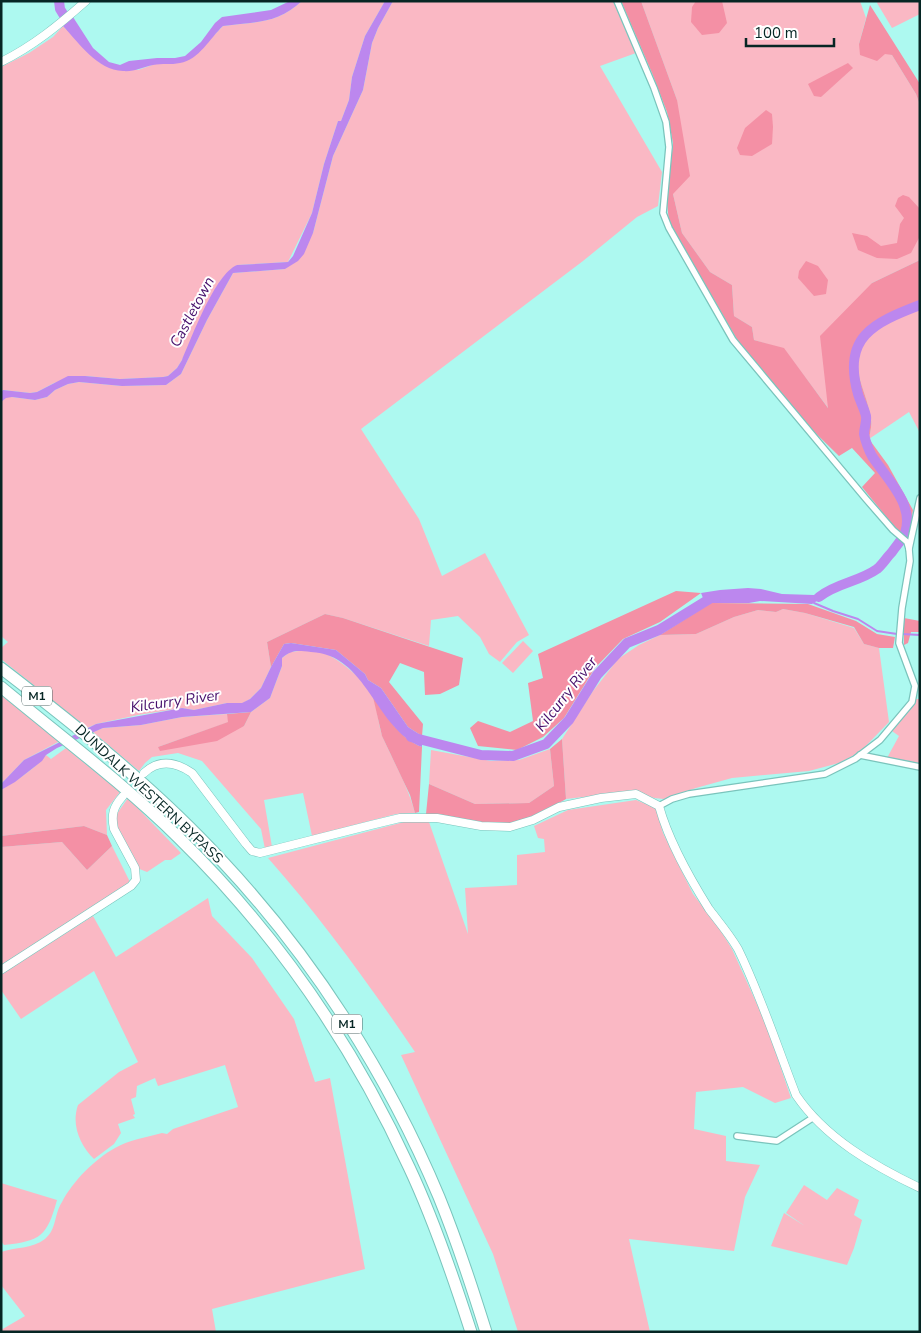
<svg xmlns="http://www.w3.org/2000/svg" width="921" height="1333" font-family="'Nunito Sans',sans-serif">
<rect width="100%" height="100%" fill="#adf9f0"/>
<g fill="#fab8c4">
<path d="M302,1H385L365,36L352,77L349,100L341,121H338L324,164L312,213L288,262L237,265L221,280L211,297L182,360L177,368L168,376L163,377L120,379L85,376L54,383L37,392L30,393L3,390L1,392V67L29,53L53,37L63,26L100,63L138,70L155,64H172L192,58L223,26C255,22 277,24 302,1Z"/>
<polygon points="393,1 613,1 636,53 600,66 662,172 658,206 637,217 583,261 361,429 419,519 442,576 485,553 529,635 517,642 500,662 489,654 480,637 458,616 431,620 429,646 343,618 325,614 267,642 271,667 261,688 250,699 243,703 227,703 194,710 182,708 138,715 96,724 87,728 1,659 1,648 8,642 1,636 1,402 6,397 12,397 35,400 47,397 55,390 68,384 79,382 122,386 166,385 181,374 207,320 233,273 285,269 313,233 333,156 363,90 372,43 378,28"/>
<polygon points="641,1 860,1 866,18 859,44 892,55 916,94 920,105 920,260 872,283 829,409 784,349 754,340 752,327 734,316 732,285 710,272 682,233 673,194 677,100"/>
<polygon points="878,1 920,1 920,14 892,28 877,3"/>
<path d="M920,309V433L909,412L869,439C870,433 872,426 871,420C869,402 860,385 857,367C852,334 896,319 920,309Z"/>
<polygon points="783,609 805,613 854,628 864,644 879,648 889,722 860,752 839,763 809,771 732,778 696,788 664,799 654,798 635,791 566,799 562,739 593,691 618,659 639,645 660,635 696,634 734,617 758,610 776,612"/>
<polygon points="523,641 533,651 513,673 502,663"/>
<path d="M290,652C300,651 312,650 321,652C338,657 366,681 373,697C378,710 378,725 383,738C394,763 408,786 415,813L396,814L312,836L303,793L264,800L272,847L265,849L261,829L202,761L178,753L152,757L145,763L139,771L93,732L103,728L141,725L182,717L227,714L229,722L158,747L244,726L251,712L270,698L282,666V658Z"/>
<polygon points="1,695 60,741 24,760 1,784"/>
<polygon points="916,699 920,699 920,764 910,761 887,758 899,736 892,731 914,705"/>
<path d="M66,748L120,792L106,810L107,835L84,826L1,836V790C16,781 36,768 46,755L51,759Z"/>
<polygon points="550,749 554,786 529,803 475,804 429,784 431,750 491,761 519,760"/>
<polygon points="128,798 181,853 171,860 165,860 147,872 137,868 117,828 116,815"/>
<path d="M636,800L656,808L663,833L693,894L719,928L732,949L766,1024L791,1098L775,1103L743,1087L696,1092L694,1129L726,1136V1161L760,1165L745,1197L734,1251L629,1239L650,1332H518L493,1254L401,1055L415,1052C369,984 322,919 268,858L404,822H429L468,934L465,888L517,885V855L545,852L544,839L538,838L534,826L568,810Z"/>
<polygon points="62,842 87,870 112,846 130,882 1,966 1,847"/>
<path d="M208,898L212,916L252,958L294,1019L315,1082L330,1078L365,1269L212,1309L216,1332H1V1330L25,1316L1,1285V1252C15,1247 32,1249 45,1239C57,1229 54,1214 62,1202C73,1181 95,1159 115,1148C129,1140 147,1137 162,1133L167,1134L173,1129L238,1107L225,1065L158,1086L155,1078L137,1086L136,1097L131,1099L135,1114L133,1115L135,1118L118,1124L121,1133L114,1144L94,1159C80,1145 71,1125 78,1105L119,1072L138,1062L94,971L21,1019L1,990V974L93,916L116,957Z"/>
<path d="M1,1183L57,1200C47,1236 41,1241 4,1245L1,1241Z"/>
<polygon points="804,1185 827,1200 837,1188 859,1200 854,1215 862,1220 854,1248 847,1265 771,1246 784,1213 805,1226 786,1213"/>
</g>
<g fill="#f490a5">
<path d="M621,1H641L677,100L690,176L673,194L682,233L710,272L732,285L734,316L752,327L754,340L784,348L828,408L820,336L872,283L920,260V309C896,319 852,334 857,367C860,385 869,402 871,420C872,426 870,433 869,439L888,465L913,510L908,540L897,530L862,487L875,473L852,448L839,456L797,415L738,341L669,222L667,203L673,143L667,112L652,73Z"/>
<polygon points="696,1 722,1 727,23 719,33 702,35 691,22 692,7"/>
<polygon points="870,5 920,84 920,105 916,94 892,55 885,54 877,61 860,55 859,44"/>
<polygon points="848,63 853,68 821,97 814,96 808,84"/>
<polygon points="766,110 772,114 773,127 772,144 752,156 740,155 737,148 745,128"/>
<polygon points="903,195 909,197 920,209 920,236 911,253 897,259 877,258 858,250 852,233 867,236 881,246 897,243 900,224 904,218 895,206 898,198"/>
<polygon points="806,261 818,266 828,280 826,294 814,296 798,278 799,271"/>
<polygon points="676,591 701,593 660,622 623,639 595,668 564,718 543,737 517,750 478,746 470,728 478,721 510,732 533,721 528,683 543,678 538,654"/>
<polygon points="711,603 808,604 856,621 877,634 895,637 893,648 879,648 864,644 854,627 805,613 783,609 776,612 758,610 734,617 696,634 660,635"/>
<polygon points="325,614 343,618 463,658 459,685 440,694 425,695 424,672 400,663 389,682 423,724 422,736 408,727 381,688 368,680 365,674 336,650 291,643 284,644 271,667 267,642"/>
<polygon points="904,618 920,621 920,632 911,632 908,643 904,645"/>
<path d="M373,697C387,716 399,738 422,747L419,812L415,813L410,795L382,736Z"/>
<polygon points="251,712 244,726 217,741 160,751 158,747 228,722 227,714"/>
<path d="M562,739L566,799C553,806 540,814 527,819C500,830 455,818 426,814L429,784L475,804L529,803L554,786L550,749Z"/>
<polygon points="84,826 107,835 112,846 87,870 62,842 1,847 1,836"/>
</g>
<g fill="#bc87ee">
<path d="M290,1H302C277,24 255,22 223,26C210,38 199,60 180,63C171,65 162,63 153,65C143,67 134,72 123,71C97,70 79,43 63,26L73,17L93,48L109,62L120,65L129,61L157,58H175L185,56L201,42L215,23L222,17L271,10Z"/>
<path d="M385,1H393L378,28L372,43L363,90L333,156L313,233L304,254L298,261L285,269L233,273L207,320L181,374L166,385L122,386L79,382L68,384L55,390L47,397L35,400L12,397L6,398L1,402V392L3,390L30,393L37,392L68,376H85L120,379L163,377L168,376L177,368L182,360C192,337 215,274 237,265L288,262L293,256L312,213L324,164L338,121H341L349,100L352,77L365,36Z"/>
<polygon points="829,587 831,592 812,604 760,601 749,603 705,603 701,593 720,590 748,588 761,589 782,594 814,595"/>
<path d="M291,643L336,650L365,674L368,680L381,688L408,727L422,736V747C375,729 367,654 311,652C298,651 293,649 282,658V666L270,698L251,712L182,717L141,725L103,728L57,748L46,755L42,761L15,782L1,790V784L24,760L96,724L182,708L194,710L227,703H242L250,699L261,688L271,667L284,644Z"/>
</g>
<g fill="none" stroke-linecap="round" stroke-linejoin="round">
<g stroke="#bc87ee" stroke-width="2">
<polyline points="814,603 833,611 858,619 877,631 897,634"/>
<polyline points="902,634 920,635"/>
</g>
<g stroke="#bc87ee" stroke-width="10">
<polyline points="59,1 60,9 71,27"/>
<path d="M819,597C836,583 859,582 877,569C882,565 887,557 892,552C896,546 902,540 905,533C915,504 886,478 872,456C869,451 865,440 864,434C864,428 867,422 866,416C864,408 860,401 858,394C842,337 873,323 920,305"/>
<polyline points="411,737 481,755 513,756 546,744 569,720 597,675 627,643 659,630 711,598 716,598"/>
</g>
<defs>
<g id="minor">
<polyline points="617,1 654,88 666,122 669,147 663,213 669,228 733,340 866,499 893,530 907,542 909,549 910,561 902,608 899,643 915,686 912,702 880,740 855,759 825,774 689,794 672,799 659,806"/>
<polyline points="909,549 920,498"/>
<polyline points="860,755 920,767"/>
<polyline points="737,1136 777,1141 814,1117"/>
</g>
<g id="tertiary">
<path d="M1,62C33,46 59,25 86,1"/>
<path d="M144,773C159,759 176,762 192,773L246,844L252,851L260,853L371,825L400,818H437L481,826L510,827L533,820L559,807L601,798L636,794L659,806C669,842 689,877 709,909C719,922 730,935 738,949C761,996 777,1046 796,1095C825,1138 874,1166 920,1188"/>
<path d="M1,970L131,886L136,880L135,868L114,829C111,815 113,807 123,796"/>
</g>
<g id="motorway">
<path d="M1,668C79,728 157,790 223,862C313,958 388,1075 439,1197C457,1241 472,1287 486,1332"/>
<path d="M1,687C61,737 123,783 179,838C275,932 353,1045 409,1167C434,1220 453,1276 471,1332"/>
</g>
</defs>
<use href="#minor" stroke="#7ac4bc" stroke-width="8"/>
<use href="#tertiary" stroke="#7ac4bc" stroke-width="9"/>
<use href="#motorway" stroke="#7ac4bc" stroke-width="13"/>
<use href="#minor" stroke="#fff" stroke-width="5.5"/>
<use href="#tertiary" stroke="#fff" stroke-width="8"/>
<use href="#motorway" stroke="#fff" stroke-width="11"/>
</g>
<g text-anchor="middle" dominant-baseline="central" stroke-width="4" stroke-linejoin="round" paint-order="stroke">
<g fill="#fff" stroke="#516766" stroke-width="1">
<rect x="22" y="686.5" width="30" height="19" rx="4"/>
<rect x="332" y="1014.5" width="30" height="19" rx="4"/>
</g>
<g font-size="12" font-weight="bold" fill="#062624">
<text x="37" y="696">M1</text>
<text x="347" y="1024">M1</text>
</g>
<g font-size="14" fill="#062624" stroke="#fff">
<text transform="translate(149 794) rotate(43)">DUNDALK WESTERN BYPASS</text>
</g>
<g font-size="15" font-style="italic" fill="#47106c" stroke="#fff">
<text transform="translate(192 312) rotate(-62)">Castletown</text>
<text transform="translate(566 694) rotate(-52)">Kilcurry River</text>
<text transform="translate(175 701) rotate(-8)">Kilcurry River</text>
</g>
</g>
<rect width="921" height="1333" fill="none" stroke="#062624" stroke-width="5"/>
<path d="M746 38v8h88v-8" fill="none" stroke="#062624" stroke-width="2.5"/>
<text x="754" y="38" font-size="15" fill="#062624" stroke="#ffffff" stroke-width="4" paint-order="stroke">100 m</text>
</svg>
